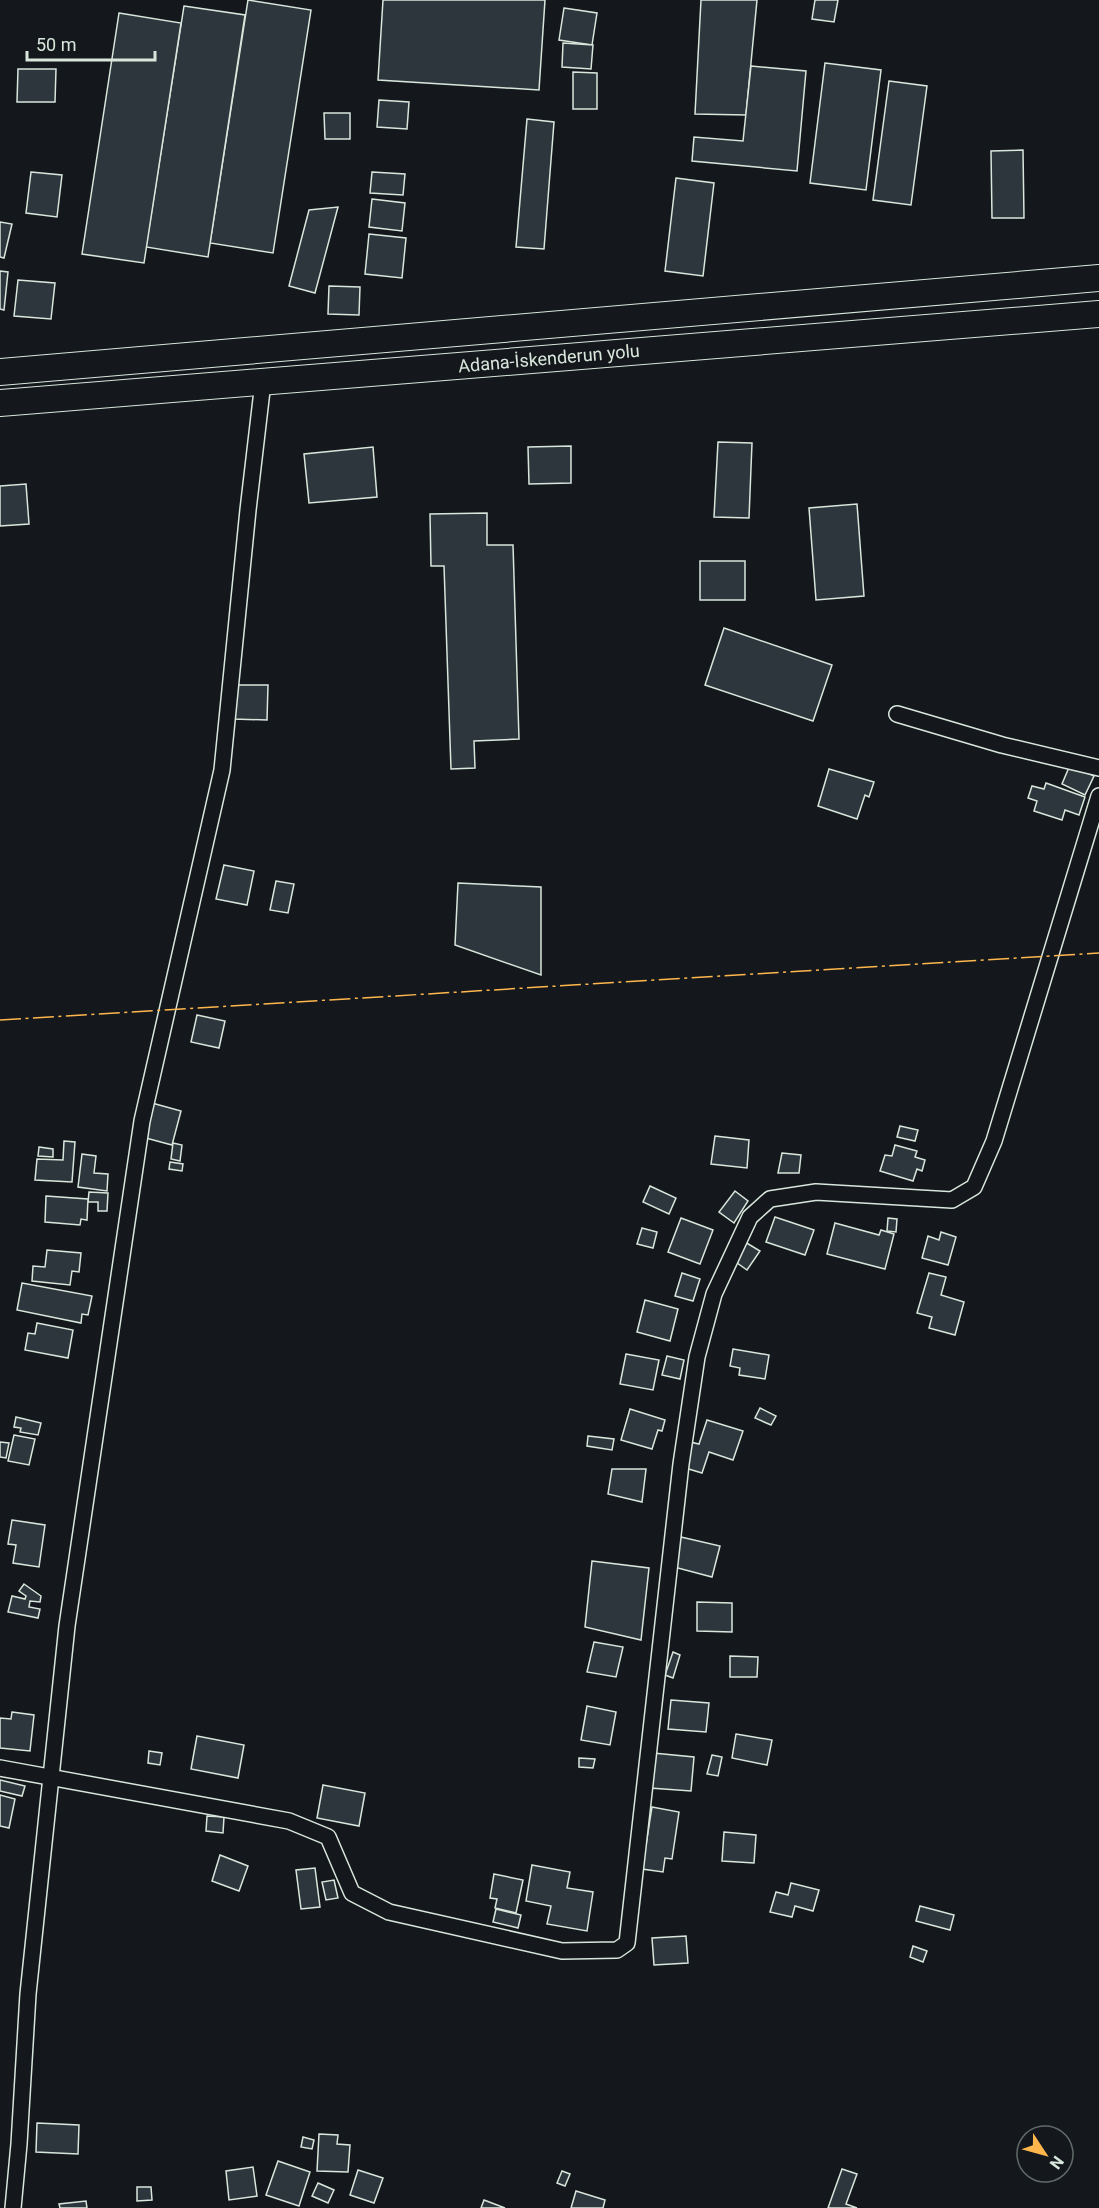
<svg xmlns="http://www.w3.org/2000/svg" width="1099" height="2208" font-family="Roboto,sans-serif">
<rect width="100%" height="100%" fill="#14181c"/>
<g fill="#2c363c" stroke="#d8e6dc" stroke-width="1.5">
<polygon points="248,0 311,10 273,253 210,243"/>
<polygon points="383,0 545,0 539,90 378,80"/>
<polygon points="701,0 757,0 746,115 695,114"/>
<polygon points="815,0 838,0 834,22 812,19"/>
<polygon points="184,6 245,15 208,257 146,247"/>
<polygon points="564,8 597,13 592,45 559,40"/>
<polygon points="119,13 181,23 144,263 82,254"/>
<polygon points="563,43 593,45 591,69 562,67"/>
<polygon points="825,63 881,70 866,190 810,183"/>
<polygon points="751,66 806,71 797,171 692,161 694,137 743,141"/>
<polygon points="18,69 56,69 55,102 17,102"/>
<polygon points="573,72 597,73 597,109 573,109"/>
<polygon points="889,81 927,86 911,205 873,200"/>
<polygon points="379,100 409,102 407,129 377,127"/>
<polygon points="324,113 350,113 350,139 325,139"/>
<polygon points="527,119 554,122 544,249 516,247"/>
<polygon points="1023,150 1024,218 992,218 991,151"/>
<polygon points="31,172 62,175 57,217 26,213"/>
<polygon points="372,172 405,174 403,195 370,193"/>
<polygon points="676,178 714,183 703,276 665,271"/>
<polygon points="372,199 405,203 402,231 369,227"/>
<polygon points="338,207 315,293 289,286 309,210"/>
<polygon points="0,222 12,224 4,258 0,257"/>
<polygon points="369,234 406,238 402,278 365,274"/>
<polygon points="0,271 8,272 4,310 0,309"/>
<polygon points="18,280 55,283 51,319 14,316"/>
<polygon points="329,286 360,287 359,315 328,314"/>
<polygon points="718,442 752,443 749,518 714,517"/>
<polygon points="571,446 571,483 529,484 528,447"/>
<polygon points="373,447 377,497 309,503 304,454"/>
<polygon points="26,484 29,524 0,526 0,486"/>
<polygon points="857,504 864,596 816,600 809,508"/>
<polygon points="487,513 487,545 513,545 519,739 474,741 475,768 451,769 444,566 431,566 430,514"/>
<rect x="700" y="561" width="45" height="39"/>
<polygon points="724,628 832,665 813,721 705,685"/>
<polygon points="233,685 268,685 267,720 233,719"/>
<polygon points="1070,765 1094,776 1085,795 1062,784"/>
<polygon points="829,769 874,782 869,797 865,795 857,819 818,806"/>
<polygon points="1046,783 1085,797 1079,815 1065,810 1062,820 1034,811 1037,801 1028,798 1032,786 1044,789"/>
<polygon points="224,865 254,871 247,905 216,899"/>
<polygon points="276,881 294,884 288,913 270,910"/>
<polygon points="458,883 541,887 541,975 455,945"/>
<polygon points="197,1015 225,1021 219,1048 191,1042"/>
<polygon points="152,1103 181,1111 172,1145 142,1137"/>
<polygon points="900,1126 918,1130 915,1141 897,1137"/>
<polygon points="715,1136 749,1140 747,1168 711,1164"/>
<polygon points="64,1141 75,1142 72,1182 35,1180 37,1159 63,1160"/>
<polygon points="173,1143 182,1145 180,1161 171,1159"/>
<polygon points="895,1145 917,1151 915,1157 925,1160 922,1171 917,1169 913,1181 880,1171 885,1155 892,1156"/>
<polygon points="39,1147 53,1149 53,1157 38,1156"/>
<polygon points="782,1153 801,1155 799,1173 778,1173"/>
<polygon points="82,1154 96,1156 94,1173 108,1174 107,1191 78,1187"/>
<polygon points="170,1162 183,1164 182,1171 169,1169"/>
<polygon points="650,1186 676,1198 669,1214 643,1202"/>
<polygon points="735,1191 748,1201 734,1223 719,1212"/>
<polygon points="89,1192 108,1193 107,1211 98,1211 98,1202 88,1202"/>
<polygon points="46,1196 88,1199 87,1220 81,1219 80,1225 45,1222"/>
<polygon points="775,1217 814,1230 805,1255 766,1242"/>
<polygon points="681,1218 713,1230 700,1264 668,1252"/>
<polygon points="888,1218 897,1219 896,1232 887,1231"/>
<polygon points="835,1223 879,1235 881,1230 894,1234 885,1269 827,1254"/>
<polygon points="642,1228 657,1232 653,1248 637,1244"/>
<polygon points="941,1232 956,1237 948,1265 922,1258 928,1236 939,1240"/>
<polygon points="745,1242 760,1251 747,1270 733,1260"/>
<polygon points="47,1250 81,1253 79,1272 72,1271 70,1285 32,1281 33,1266 45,1267"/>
<polygon points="682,1273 700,1279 693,1301 675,1296"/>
<polygon points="929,1273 946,1277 941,1295 964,1302 955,1335 929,1328 932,1317 917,1313"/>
<polygon points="22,1283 92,1296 88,1315 82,1314 81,1323 17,1310"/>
<polygon points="645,1300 678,1309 670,1341 637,1332"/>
<polygon points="37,1323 73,1330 68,1358 25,1350 28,1333 35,1334"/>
<polygon points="733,1349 769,1355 765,1379 739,1375 740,1368 730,1366"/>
<polygon points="626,1354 659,1360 653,1390 620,1384"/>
<polygon points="667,1356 684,1360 680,1379 662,1375"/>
<polygon points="760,1408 776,1416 771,1425 755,1418"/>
<polygon points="630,1409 665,1420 662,1431 658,1430 652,1449 621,1440"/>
<polygon points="16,1417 41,1423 38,1435 20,1432 21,1428 14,1427"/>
<polygon points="707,1420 743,1431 733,1460 709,1452 702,1473 682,1467 690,1442 699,1444"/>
<polygon points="14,1435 35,1439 29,1465 8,1461"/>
<polygon points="588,1436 614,1439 612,1450 587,1446"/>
<polygon points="0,1442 9,1443 6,1458 0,1457"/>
<polygon points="612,1469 646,1469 642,1502 608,1494"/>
<polygon points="12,1520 45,1525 39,1567 13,1563 16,1545 8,1544"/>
<polygon points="681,1537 720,1546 712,1577 674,1567"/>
<polygon points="592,1561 649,1568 641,1640 585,1627"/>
<polygon points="24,1584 41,1596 40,1602 30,1601 29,1607 40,1609 38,1618 8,1612 12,1596 25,1599 26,1596 19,1591"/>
<polygon points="697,1602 732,1603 732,1632 697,1631"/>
<polygon points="594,1642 623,1647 616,1677 587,1672"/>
<polygon points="673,1652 680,1655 673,1678 665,1675"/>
<polygon points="730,1656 758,1657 757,1677 730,1677"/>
<polygon points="671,1700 709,1703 706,1732 668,1729"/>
<polygon points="587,1706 616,1712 610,1745 581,1740"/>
<polygon points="12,1712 34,1715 30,1751 0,1748 0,1718 11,1719"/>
<polygon points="736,1734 772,1740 767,1765 732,1758"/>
<polygon points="197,1736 244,1745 238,1778 191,1769"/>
<polygon points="149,1751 162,1753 160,1765 148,1763"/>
<polygon points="653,1753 694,1757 691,1791 650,1788"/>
<polygon points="712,1755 722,1757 718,1776 707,1774"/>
<polygon points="579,1758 595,1759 593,1768 579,1767"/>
<polygon points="0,1780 25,1786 22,1796 0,1791"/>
<polygon points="323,1785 365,1793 359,1826 317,1818"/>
<polygon points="0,1795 15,1799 9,1828 0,1826"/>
<polygon points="652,1807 679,1812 672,1859 665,1858 663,1872 635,1868 639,1844 646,1845"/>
<polygon points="207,1816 224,1817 223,1833 206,1831"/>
<polygon points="724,1832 756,1835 754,1863 722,1861"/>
<polygon points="220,1855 248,1866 239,1891 212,1881"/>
<polygon points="532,1865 570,1872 567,1888 593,1892 587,1931 547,1924 551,1906 526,1901"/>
<polygon points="315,1868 320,1907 301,1909 296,1870"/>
<polygon points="494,1874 523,1880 516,1913 495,1908 497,1899 490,1898"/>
<polygon points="334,1880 338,1898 326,1900 322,1882"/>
<polygon points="791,1883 819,1890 813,1911 795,1906 792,1917 770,1912 776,1892 788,1895"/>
<polygon points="920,1906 954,1915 950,1930 916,1921"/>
<polygon points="496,1909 521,1915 518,1928 493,1922"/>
<polygon points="686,1936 688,1963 654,1965 652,1938"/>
<polygon points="913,1946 927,1951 923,1962 910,1957"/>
<polygon points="37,2123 79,2125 78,2154 36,2152"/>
<polygon points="319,2134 338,2135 337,2144 350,2145 348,2172 317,2171"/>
<polygon points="303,2137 314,2140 312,2149 301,2147"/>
<polygon points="278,2161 310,2172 299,2206 266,2195"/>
<polygon points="253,2167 257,2196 229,2200 226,2171"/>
<polygon points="842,2169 857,2174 846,2204 857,2208 828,2208"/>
<polygon points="358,2170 383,2178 374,2203 350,2195"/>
<polygon points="562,2171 570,2174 565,2186 557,2183"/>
<polygon points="318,2183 334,2190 328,2203 312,2196"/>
<polygon points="137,2187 151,2187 152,2200 137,2201"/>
<polygon points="576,2191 605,2200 603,2208 571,2208"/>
<polygon points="484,2200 505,2208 481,2208"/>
<polygon points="86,2201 87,2208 60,2208 59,2204"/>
</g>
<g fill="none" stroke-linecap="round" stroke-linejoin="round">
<defs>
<g id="minor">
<polyline points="897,714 1002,745 1099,768"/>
<polyline points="0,1768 289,1821 328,1837 352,1893 389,1912 562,1951 617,1950 627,1943 681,1464 697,1357 714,1294 750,1217 770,1199 816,1192 952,1200 974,1187 994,1141 1099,796"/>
<polyline points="13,2208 19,2144 28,1994 67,1626 142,1121 222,770 248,510 263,382"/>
</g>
<g id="trunk">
<polyline points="0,372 1099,278"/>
<polyline points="0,403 1099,314"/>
</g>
</defs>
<use href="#minor" stroke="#d8e6dc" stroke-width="18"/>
<use href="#trunk" stroke="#d8e6dc" stroke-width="28"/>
<use href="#minor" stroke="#14181c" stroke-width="15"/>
<use href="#trunk" stroke="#14181c" stroke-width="26"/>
<polyline stroke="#ffb74d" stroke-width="1.5" stroke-dasharray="21 4.5 3 4.5" stroke-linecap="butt" points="0,1020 1099,953"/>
</g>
<g text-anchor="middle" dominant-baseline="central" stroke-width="4.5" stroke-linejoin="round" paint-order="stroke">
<g font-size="18" fill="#d8e6dc" stroke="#14181c">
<text transform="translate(549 358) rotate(-5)">Adana-İskenderun yolu</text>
</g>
</g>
<g transform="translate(1045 2154) rotate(126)"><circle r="28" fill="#14181c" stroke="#626a69" stroke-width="1.5"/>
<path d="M0-4.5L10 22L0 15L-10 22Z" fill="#ffb74d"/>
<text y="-9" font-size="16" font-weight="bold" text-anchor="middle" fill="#d8e6dc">N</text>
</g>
<path d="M27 51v9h128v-9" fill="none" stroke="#d8e6dc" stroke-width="3"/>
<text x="36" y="51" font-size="18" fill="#d8e6dc" stroke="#14181c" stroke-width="4.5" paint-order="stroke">50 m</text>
</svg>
